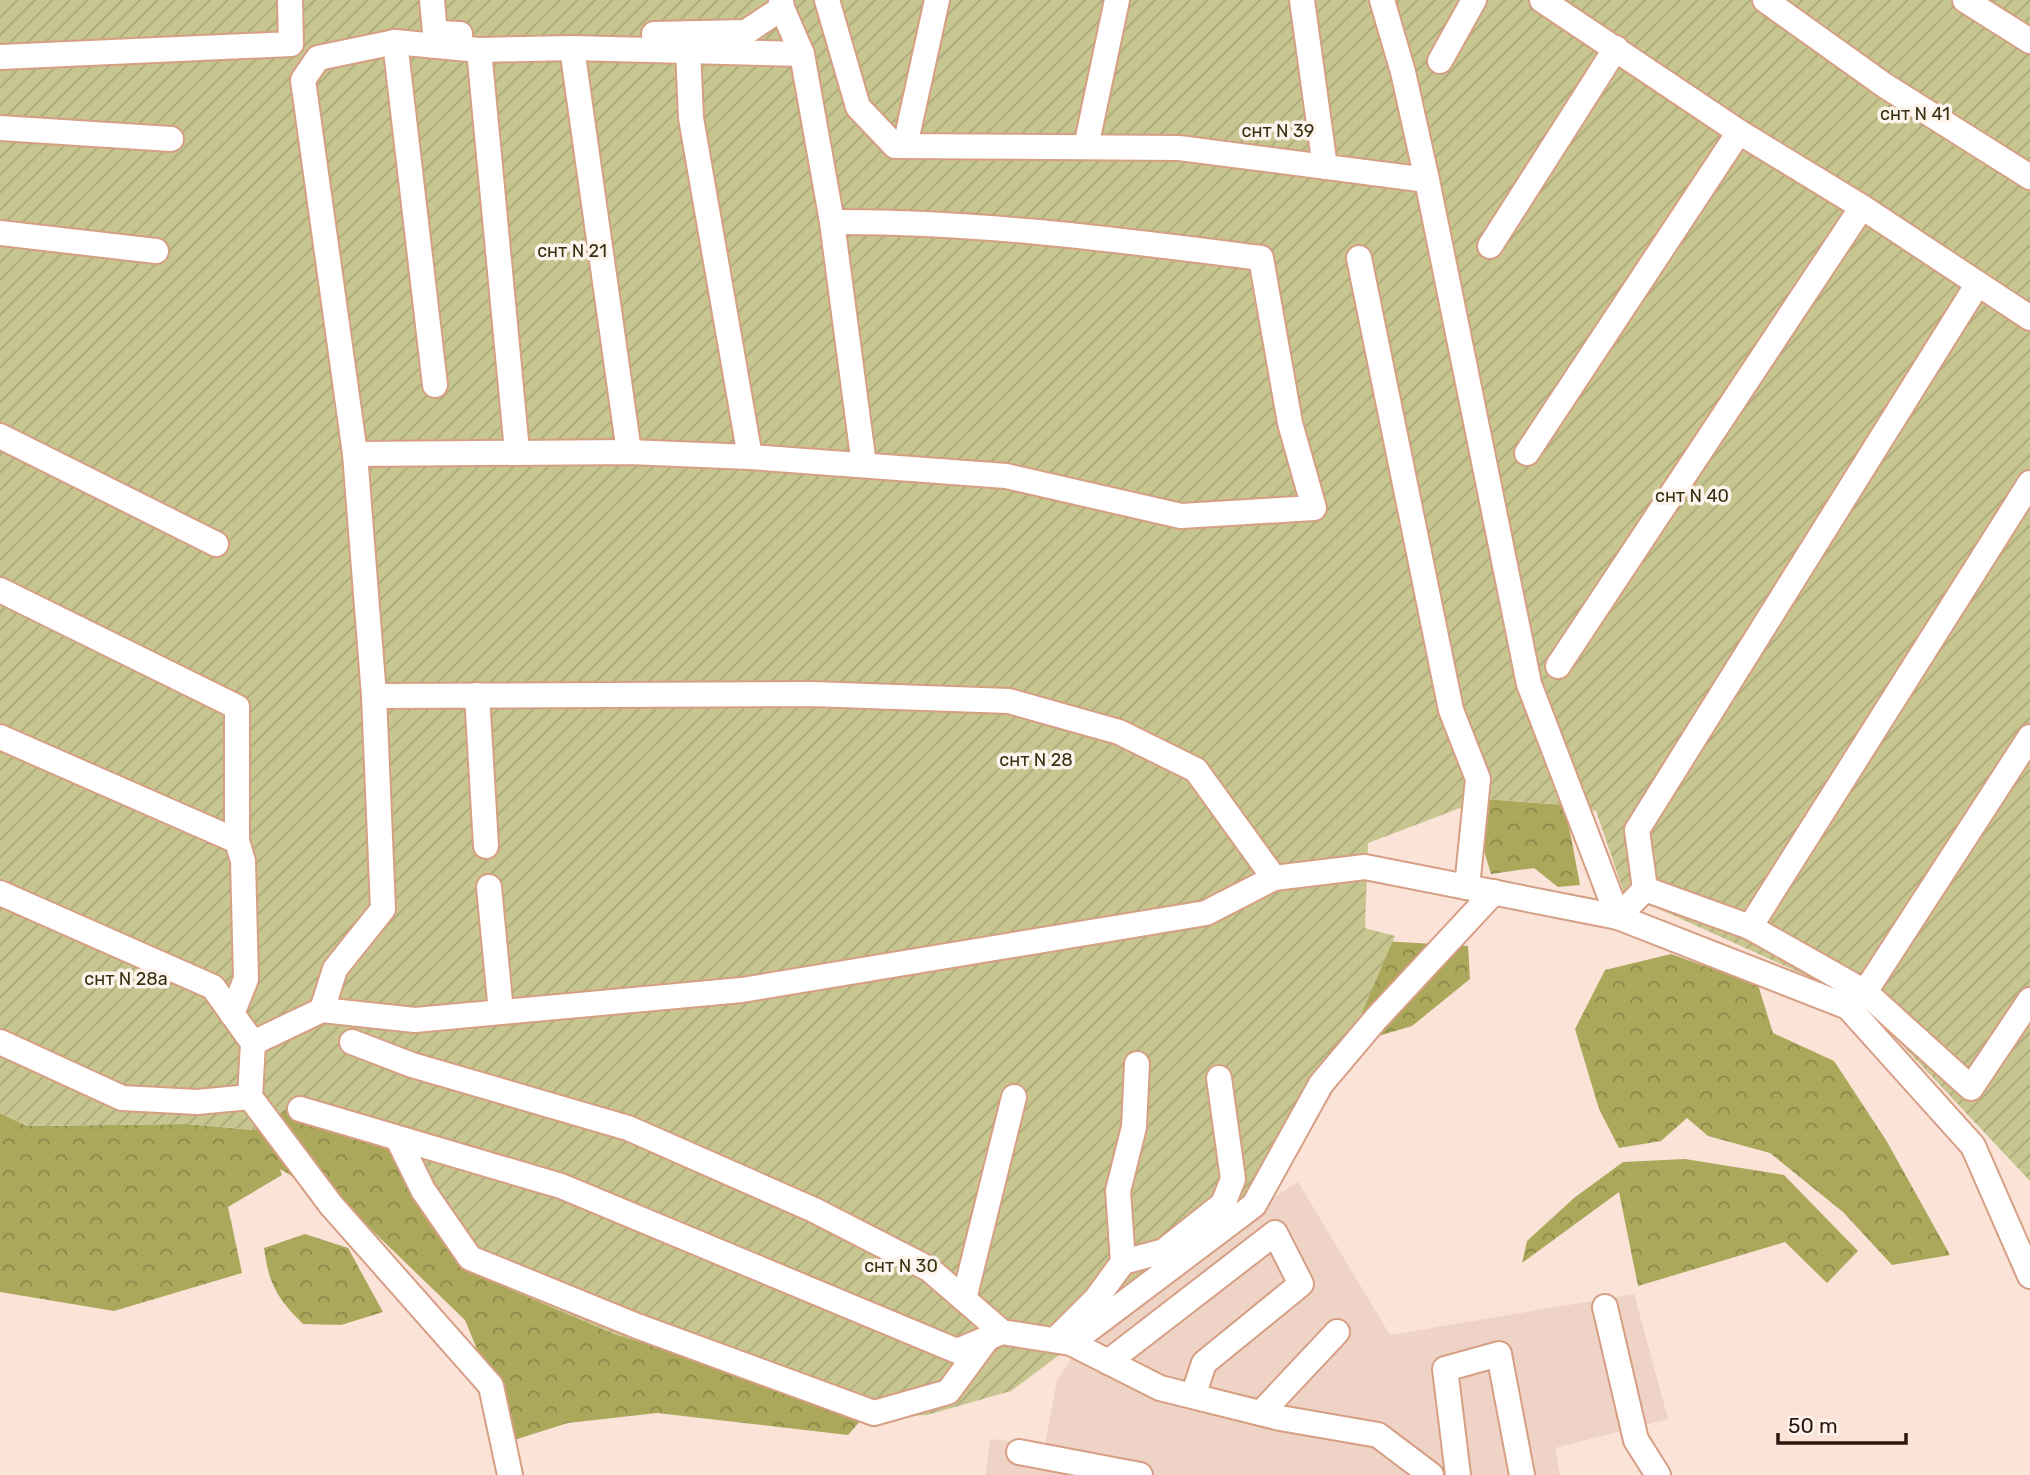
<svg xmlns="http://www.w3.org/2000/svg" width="2030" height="1475" font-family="Rubik,sans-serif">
<defs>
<pattern id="forest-crowns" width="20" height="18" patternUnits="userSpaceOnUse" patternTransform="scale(1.75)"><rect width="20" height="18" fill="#aba85b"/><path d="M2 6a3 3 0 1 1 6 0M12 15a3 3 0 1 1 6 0" fill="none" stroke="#8b884a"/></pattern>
<pattern id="garden-furrows" width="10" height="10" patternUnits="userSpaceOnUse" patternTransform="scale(1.75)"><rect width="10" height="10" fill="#c7c690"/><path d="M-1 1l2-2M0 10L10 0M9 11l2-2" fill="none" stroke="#aba97b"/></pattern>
</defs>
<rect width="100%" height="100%" fill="#fbe3d8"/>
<polygon fill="#eed3c6" points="1298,1182 1390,1335 1634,1294 1668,1419 1555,1448 1560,1475 986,1475 990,1439 1045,1445 1057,1381 1084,1337 1259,1207"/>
<g fill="url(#forest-crowns)">
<polygon points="1484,799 1565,805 1580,885 1558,887 1534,868 1491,874 1479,834"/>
<polygon points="1383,941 1468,946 1470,979 1412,1026 1341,1047"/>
<polygon points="1671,954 1758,985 1773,1033 1834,1061 1886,1140 1950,1255 1892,1265 1843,1212 1770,1153 1708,1136 1687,1118 1661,1141 1619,1148 1599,1109 1575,1029 1605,970"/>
<polygon points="286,1109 398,1148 484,1278 614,1334 682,1354 799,1400 863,1418 848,1435 657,1413 568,1423 514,1440 465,1320 354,1213 280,1169 282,1175 228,1207 242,1273 114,1311 0,1292 0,1113 27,1126 187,1124 255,1130"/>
<polygon points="1685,1159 1784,1175 1858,1251 1827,1283 1785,1242 1638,1286 1619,1192 1522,1263 1527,1241 1574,1198 1623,1162"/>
<path d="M305,1234L348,1248L383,1312L341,1325L303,1324C277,1298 269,1285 264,1248Z"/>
</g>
<polygon fill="url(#garden-furrows)" points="0,0 2030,0 2030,1181 1860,1000 1624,893 1596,811 1565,805 1484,799 1368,843 1365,928 1395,936 1349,1043 1259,1206 1011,1391 927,1415 863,1418 799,1400 682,1354 614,1334 484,1278 420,1194 398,1148 286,1109 255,1130 187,1124 27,1126 0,1113"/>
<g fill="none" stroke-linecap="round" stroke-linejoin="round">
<defs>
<g id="minor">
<polyline points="432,0 435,33 460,34"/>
<polyline points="827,0 858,107 895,146 1179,148 1427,180"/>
<polyline points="1302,0 1325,167"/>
<polyline points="1382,0 1403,72 1427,180 1529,684 1618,917"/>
<polyline points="1542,0 1739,132 1862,207"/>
<polyline points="1765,0 1884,85 2030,177"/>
<polyline points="1965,0 2030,41"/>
<polyline points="782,8 802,54 832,222 864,465"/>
<polyline points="654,34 746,32 782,8 781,0"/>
<polyline points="395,42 435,385"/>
<polyline points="572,48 629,452"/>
<polyline points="479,50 517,451"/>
<polyline points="688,50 691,118 750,457"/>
<polyline points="0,57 291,44 290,0"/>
<polyline points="1440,61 1474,0"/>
<polyline points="0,128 171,139"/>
<polyline points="905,146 937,0"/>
<polyline points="1086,147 1117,0"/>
<polyline points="0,233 156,251"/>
<polyline points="1490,246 1616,48"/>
<polyline points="1359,258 1451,710 1478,779 1467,887"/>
<polyline points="0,436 216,544"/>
<polyline points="1527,453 1739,132"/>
<polyline points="355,454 303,80 318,58 395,42 479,50 572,48 802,54"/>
<polyline points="0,590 237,707 237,841 243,861 246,979 232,1014"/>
<polyline points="1558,666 1862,207 2030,318"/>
<polyline points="477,695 486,846"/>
<path d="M374,696L355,454L629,452L750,457L1006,476L1181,516L1314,508L1290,423L1261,258C1118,240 976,221 832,222"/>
<polyline points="0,737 237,841"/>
<polyline points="489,887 501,1012"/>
<polyline points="1645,889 1637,830 1977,285"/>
<polyline points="0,893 213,987 253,1043 250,1097 331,1205 491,1386 510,1475"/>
<polyline points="1618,917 1645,889 1750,927 1865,992 1971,1088 2030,1000"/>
<polyline points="1750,927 2030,483"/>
<polyline points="1865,992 2030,737"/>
<polyline points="322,1010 335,969 383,909 374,696 811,694 1009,701 1119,732 1196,770 1274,878"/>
<polyline points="0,1042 122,1098 197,1102 250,1097"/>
<polyline points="352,1042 412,1065 628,1128 814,1210 929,1269 1002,1332 1071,1343 1160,1388 1280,1418 1378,1435 1431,1475"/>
<polyline points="253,1043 322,1010 415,1020 742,990 1206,913 1274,878 1365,867 1618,917 1848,1007 1973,1146 2030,1276"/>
<polyline points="300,1109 561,1186 957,1351 1002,1332"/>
<polyline points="399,1141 423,1190 470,1258 637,1326 874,1413 948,1392 987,1339"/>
<polyline points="1123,1262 1164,1251 1223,1204 1233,1179 1219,1078"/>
<polyline points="964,1299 1014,1097"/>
<polyline points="1605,1307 1636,1440 1658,1475"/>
<polyline points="1060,1335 1096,1299 1123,1262 1118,1191 1134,1127 1137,1064"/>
<polyline points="1071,1343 1254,1205 1321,1084 1375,1020 1494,892"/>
<polyline points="1108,1362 1275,1233 1301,1284 1204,1363 1193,1396"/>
<polyline points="1261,1413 1337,1332"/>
<polyline points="1019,1452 1140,1475"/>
<polyline points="1458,1475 1445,1369 1499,1354 1522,1475"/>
</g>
</defs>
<use href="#minor" stroke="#d69f84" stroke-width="28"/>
<use href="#minor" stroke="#fff" stroke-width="24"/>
</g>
<g text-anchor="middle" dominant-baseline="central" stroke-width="7" stroke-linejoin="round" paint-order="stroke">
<g font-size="18" fill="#343311" stroke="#fff3ed">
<text x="1915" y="114">снт N 41</text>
<text x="1278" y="131">снт N 39</text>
<text x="572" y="251">снт N 21</text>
<text x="1692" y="496">снт N 40</text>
<text x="1036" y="760">снт N 28</text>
<text x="126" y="979">снт N 28а</text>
<text x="901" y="1266">снт N 30</text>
</g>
</g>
<path d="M1778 1433v10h128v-10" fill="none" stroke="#2b170d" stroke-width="3.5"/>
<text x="1788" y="1433" font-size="21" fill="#2b170d" stroke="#fff3ed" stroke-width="5" paint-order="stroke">50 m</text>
</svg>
